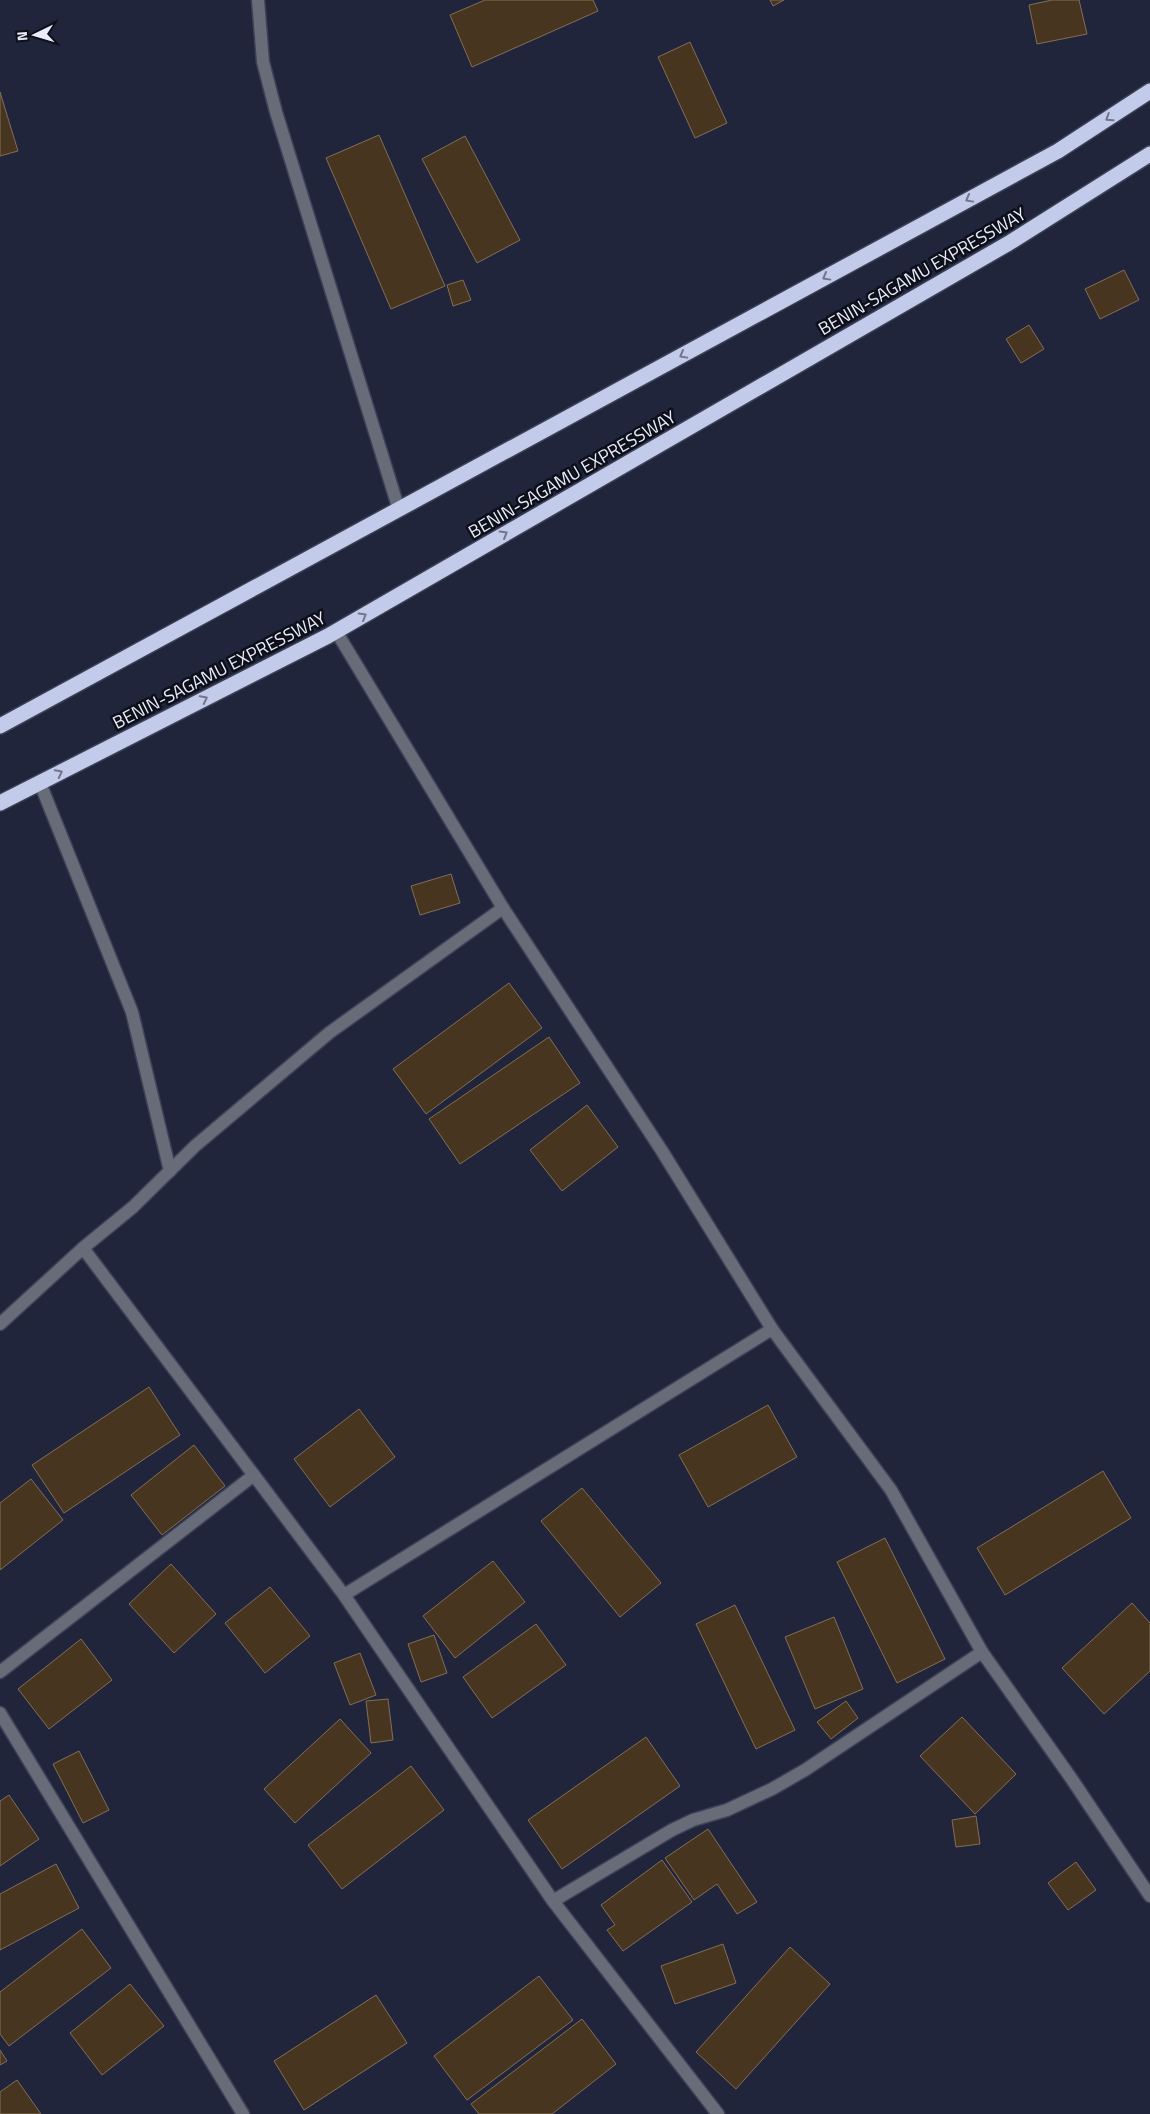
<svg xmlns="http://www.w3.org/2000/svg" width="1150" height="2114" font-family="'Titillium Web',sans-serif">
<rect width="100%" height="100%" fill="#20253c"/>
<g fill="#48351f" stroke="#836e56">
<polygon points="485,0 593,0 598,11 472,67 450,15"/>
<polygon points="770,0 784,0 773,6"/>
<polygon points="1052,0 1079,0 1087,34 1037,44 1029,5"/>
<polygon points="690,42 727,123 695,138 658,57"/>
<polygon points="0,92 18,151 0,156"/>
<polygon points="379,135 445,286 391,309 326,158"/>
<polygon points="465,136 520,240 477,263 422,159"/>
<polygon points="1124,270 1139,300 1100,319 1085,289"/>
<polygon points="463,280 471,300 453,306 447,285"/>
<polygon points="1029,325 1044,349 1021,363 1006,339"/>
<polygon points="451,874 460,903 420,915 411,886"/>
<polygon points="509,983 542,1028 426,1114 393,1069"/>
<polygon points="549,1037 580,1083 460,1164 429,1119"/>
<polygon points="587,1105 618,1147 562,1191 530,1150"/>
<polygon points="149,1387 180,1435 64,1513 32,1465"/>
<polygon points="768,1405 797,1457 708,1507 679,1455"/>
<polygon points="359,1409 395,1457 330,1507 294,1459"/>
<polygon points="194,1445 225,1486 162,1535 131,1495"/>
<polygon points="1103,1471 1131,1518 1005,1595 977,1548"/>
<polygon points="31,1479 63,1520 0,1570 0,1503"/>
<polygon points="582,1488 661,1583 620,1617 541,1521"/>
<polygon points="885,1538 945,1659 897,1683 837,1562"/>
<polygon points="493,1561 525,1602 455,1658 423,1616"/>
<polygon points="171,1564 216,1614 174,1653 129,1604"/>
<polygon points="270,1587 310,1636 265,1673 225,1623"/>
<polygon points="1132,1603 1150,1623 1150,1671 1104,1714 1062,1668"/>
<polygon points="735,1605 795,1730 756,1749 696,1624"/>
<polygon points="834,1617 863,1689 815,1709 785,1637"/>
<polygon points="536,1624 566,1665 492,1718 463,1677"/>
<polygon points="434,1635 447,1673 421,1682 408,1644"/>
<polygon points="81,1639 112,1680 49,1729 18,1689"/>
<polygon points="360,1653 376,1695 350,1705 334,1663"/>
<polygon points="388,1699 393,1740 371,1743 366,1701"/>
<polygon points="846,1701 858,1718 831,1739 817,1722"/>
<polygon points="962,1717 1016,1774 975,1814 920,1756"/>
<polygon points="340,1719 371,1753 295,1823 264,1789"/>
<polygon points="646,1737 680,1786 562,1869 528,1820"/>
<polygon points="79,1751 109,1810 83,1823 53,1764"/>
<polygon points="411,1766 444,1810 342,1889 308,1845"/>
<polygon points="9,1795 39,1839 0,1866 0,1801"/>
<polygon points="976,1816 980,1844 956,1847 952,1820"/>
<polygon points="708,1829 757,1902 737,1914 717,1884 694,1900 665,1858"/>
<polygon points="662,1860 692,1902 623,1951 607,1930 615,1925 601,1905"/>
<polygon points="1076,1862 1096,1890 1068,1910 1048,1883"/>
<polygon points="56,1864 79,1908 0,1950 0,1894"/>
<polygon points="82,1929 111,1968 9,2046 0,2034 0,1992"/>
<polygon points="723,1944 736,1983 675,2004 661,1966"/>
<polygon points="790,1947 830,1984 736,2089 696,2052"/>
<polygon points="539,1976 573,2020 467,2100 434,2056"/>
<polygon points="130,1984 164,2026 102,2075 70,2033"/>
<polygon points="376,1995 407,2043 304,2110 274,2061"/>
<polygon points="582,2019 616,2064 552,2114 479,2114 471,2104"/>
<polygon points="0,2050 7,2061 0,2065"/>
<polygon points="17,2080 41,2114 0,2114 0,2092"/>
</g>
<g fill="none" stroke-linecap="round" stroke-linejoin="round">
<defs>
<g id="street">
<polyline points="258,0 263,62 276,112 399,510"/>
<polyline points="336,631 503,908 662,1151 772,1329 891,1490 982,1652 1071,1778 1150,1896"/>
<polyline points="40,783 132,1012 170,1171"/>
<polyline points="83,1248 344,1595 553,1901 718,2114"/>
<polyline points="0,1324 83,1248 133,1207 195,1146 329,1033 503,908"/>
<polyline points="344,1595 772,1329"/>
<polyline points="0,1672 254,1475"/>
<polyline points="0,1713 243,2114"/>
<polyline points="553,1901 672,1830 693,1820 727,1810 772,1789 805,1770 982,1652"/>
</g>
<g id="highway">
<polyline points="0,726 1058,151 1150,91"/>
<polyline points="0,803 328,636 1009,243 1150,154"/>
</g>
</defs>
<use href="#street" stroke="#3c4157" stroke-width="15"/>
<use href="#highway" stroke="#3c4157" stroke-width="18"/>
<use href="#street" stroke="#686b78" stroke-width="12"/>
<use href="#highway" stroke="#c3cbea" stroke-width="15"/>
</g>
<defs><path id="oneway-chevron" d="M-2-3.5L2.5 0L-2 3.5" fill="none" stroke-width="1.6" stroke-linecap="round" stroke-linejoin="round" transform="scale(1.25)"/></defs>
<g stroke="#71768c">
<use href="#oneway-chevron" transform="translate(1109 118) rotate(147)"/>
<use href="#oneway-chevron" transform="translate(969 199) rotate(151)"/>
<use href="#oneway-chevron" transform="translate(826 277) rotate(151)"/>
<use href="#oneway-chevron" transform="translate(683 355) rotate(151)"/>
<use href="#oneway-chevron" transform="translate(504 534) rotate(-30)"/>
<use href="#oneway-chevron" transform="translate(363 616) rotate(-30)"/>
<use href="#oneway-chevron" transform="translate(204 699) rotate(-27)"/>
<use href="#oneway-chevron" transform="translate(59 773) rotate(-27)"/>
</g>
<g text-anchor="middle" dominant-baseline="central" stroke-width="5" stroke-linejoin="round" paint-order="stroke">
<g font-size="18" fill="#e8ecfc" stroke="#0d0f19">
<text transform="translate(922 271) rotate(-30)">BENIN-SAGAMU EXPRESSWAY</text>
<text transform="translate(572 474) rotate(-30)">BENIN-SAGAMU EXPRESSWAY</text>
<text transform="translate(219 670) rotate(-27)">BENIN-SAGAMU EXPRESSWAY</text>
</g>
</g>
<g transform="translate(35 35) rotate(265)" stroke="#0d0f19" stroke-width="4" paint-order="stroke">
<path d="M0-4L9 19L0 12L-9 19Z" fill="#e8ecfc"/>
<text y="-8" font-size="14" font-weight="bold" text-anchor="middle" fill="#e8ecfc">N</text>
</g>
</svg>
